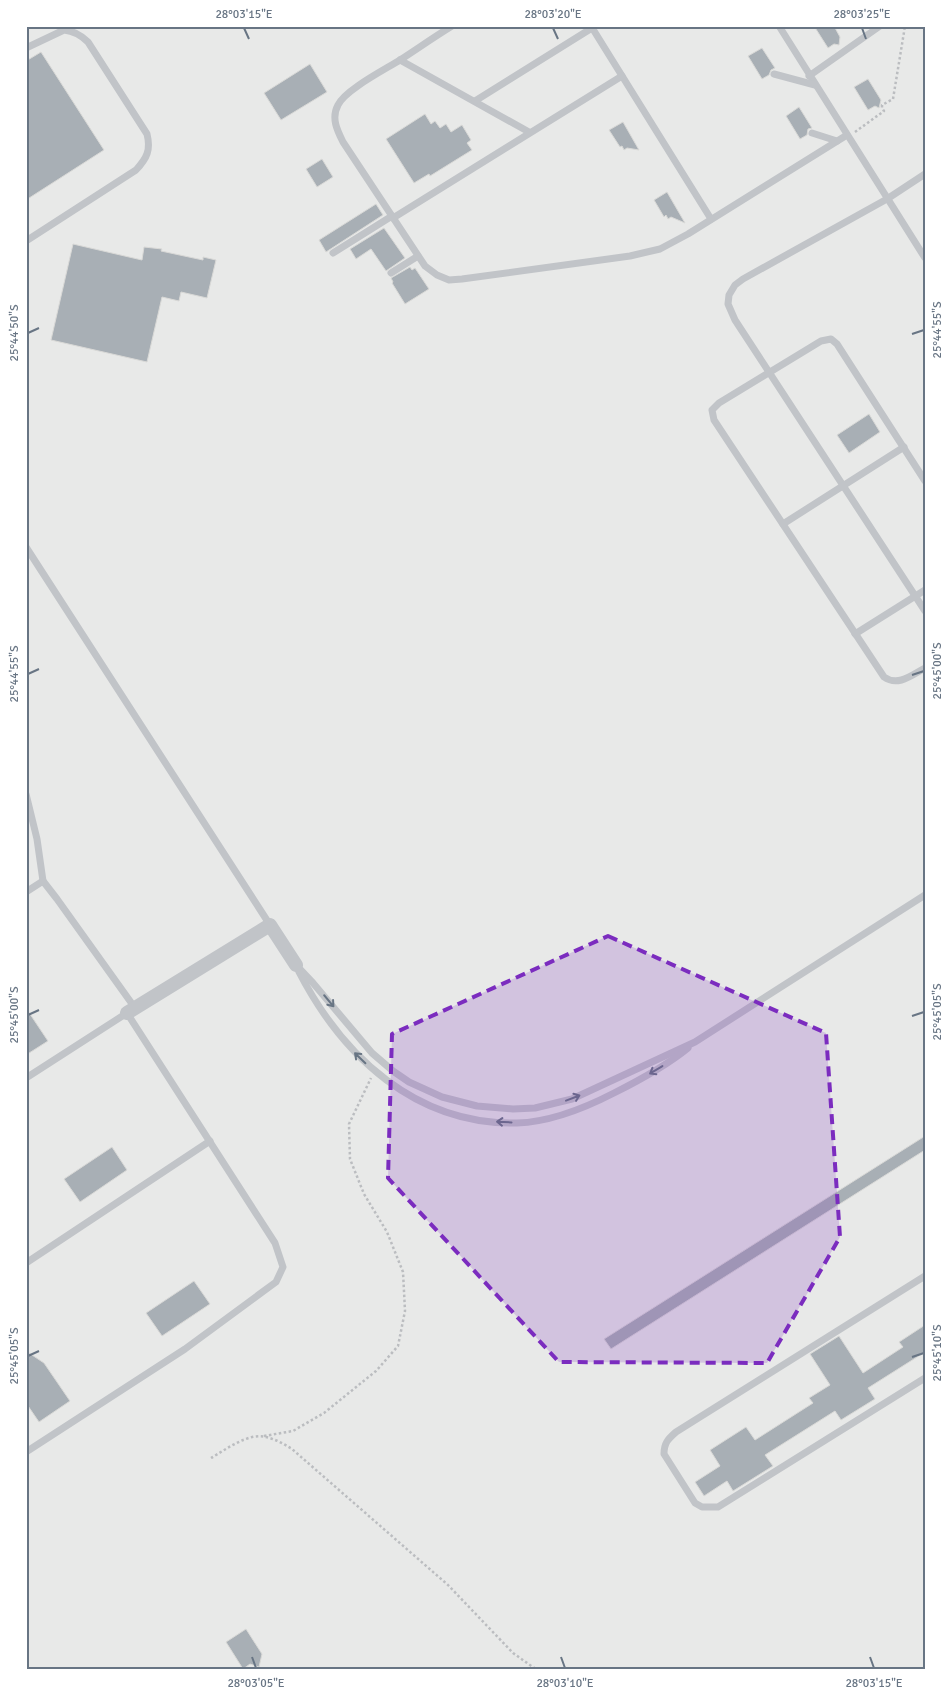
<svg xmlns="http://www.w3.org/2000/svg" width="951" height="1696" font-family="Signika,sans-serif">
<rect width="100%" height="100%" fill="#f7f7f4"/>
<rect fill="#e8e9e8" x="26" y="26" width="899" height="1644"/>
<g fill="#a8afb5" stroke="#d9d9d7">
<polygon points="814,26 834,26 840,37 839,45 834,44 828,48"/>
<polygon points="762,48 775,68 771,70 769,75 762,79 748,56"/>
<polygon points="41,52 104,150 26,200 26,61"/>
<polygon points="310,64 327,92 281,120 264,93"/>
<polygon points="868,79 881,100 879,108 875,106 868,110 854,87"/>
<polygon points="799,107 812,128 808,129 807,135 800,139 786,116"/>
<polygon points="425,114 431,124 435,121 440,128 446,124 451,132 462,125 471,140 467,143 472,150 430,176 429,174 414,183 386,139"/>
<polygon points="623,122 639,150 627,148 624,150 622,146 620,147 609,130"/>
<polygon points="322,159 333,177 317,187 306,169"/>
<polygon points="667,192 685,223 671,217 668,219 666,215 664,217 654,200"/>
<polygon points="376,204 383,215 326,252 319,240"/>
<polygon points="384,228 405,258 386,271 371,249 356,259 350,249"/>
<polygon points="73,244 142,260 144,247 162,249 161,251 203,260 203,257 216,260 207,298 181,292 179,301 162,297 147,362 51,340"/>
<polygon points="410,267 412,270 415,268 429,289 405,304 392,283 393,282 391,278"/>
<polygon points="869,414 880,432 849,453 837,435"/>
<polygon points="26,1008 48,1041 26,1055"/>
<polygon points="925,1136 925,1150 611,1349 604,1339"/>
<polygon points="112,1147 127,1170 80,1202 64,1179"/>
<polygon points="194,1281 210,1304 162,1336 146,1313"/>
<polygon points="925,1325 925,1352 868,1388 875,1399 841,1420 835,1411 765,1455 773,1466 733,1491 727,1481 704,1496 695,1482 720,1466 710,1450 746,1427 755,1440 813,1403 809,1398 830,1385 810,1354 839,1336 863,1373 903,1347 899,1342"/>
<polygon points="26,1351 44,1363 70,1401 39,1422 26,1403"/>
<polygon points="246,1629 262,1654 259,1667 250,1664 243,1669 226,1642"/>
</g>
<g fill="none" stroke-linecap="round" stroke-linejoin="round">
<g stroke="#bbbdc0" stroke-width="2.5" stroke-dasharray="2.5 2.5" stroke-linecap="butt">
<polyline points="855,132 884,111 882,108 882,105 893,99 905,26"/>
<polyline points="264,1436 293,1431 324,1413 376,1371 398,1346 405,1311 403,1272 387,1232 364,1194 350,1159 349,1124 371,1078"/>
<path d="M211,1458C225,1450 249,1432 266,1437C275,1439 284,1444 292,1449L448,1585L513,1653L537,1670"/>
</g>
<g stroke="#c1c4c8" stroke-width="7">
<path d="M452,26C434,37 417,49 400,60C384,70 345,90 338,105C331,118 337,130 343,142L425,266L437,275L449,280L462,279L630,256L660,249L688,234L847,135"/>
<polyline points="591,26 711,219"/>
<polyline points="779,26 925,258"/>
<path d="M26,48L64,30C74,31 81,35 88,42L147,134C151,150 147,158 136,170L26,241"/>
<polyline points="400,60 529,132"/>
<polyline points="774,74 815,85"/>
<polyline points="809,76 880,26"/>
<polyline points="475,101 592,28"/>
<polyline points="812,133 837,141"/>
<polyline points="925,174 887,199 743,279 735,285 729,295 728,304 735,320 925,611"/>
<polyline points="393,218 622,76"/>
<polyline points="333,253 392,216"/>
<polyline points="391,273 418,256"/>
<path d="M925,481L837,344L831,339L821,341L719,403L712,410L714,420L884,677C898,687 912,675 925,668"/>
<polyline points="783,524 904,447"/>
<polyline points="26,547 270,925"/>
<polyline points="855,634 925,590"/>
<polyline points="26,794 37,839 43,881"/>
<polyline points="26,892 43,881 57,899 135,1008"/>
<polyline points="296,965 313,983 372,1053 393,1071 409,1082 442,1097 477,1106 513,1109 535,1108 572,1099 695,1042 925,895"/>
<path d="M299,972C343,1057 416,1125 517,1123C550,1122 585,1108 614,1093C640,1080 666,1066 688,1048"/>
<polyline points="26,1078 127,1013 275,1243 283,1267 276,1282 185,1349 26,1452"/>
<polyline points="26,1263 210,1141"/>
<path d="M925,1276L676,1432C668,1439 664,1443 664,1454L695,1503L702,1507H718L925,1378"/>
</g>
<polyline stroke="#c1c4c8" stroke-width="14" points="127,1013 270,925 296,965"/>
</g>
<defs><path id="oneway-shaft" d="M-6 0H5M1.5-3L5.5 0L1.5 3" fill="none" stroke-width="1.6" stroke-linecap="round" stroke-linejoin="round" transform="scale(1.25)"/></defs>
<g stroke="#687584">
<use href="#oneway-shaft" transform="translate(329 1001) rotate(50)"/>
<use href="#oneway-shaft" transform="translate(360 1058) rotate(-136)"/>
<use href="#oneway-shaft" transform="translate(656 1070) rotate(149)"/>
<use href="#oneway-shaft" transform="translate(573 1098) rotate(-21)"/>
<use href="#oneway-shaft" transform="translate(504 1122) rotate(-177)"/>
</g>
<path fill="#7b2cbf" fill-opacity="0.2" stroke="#7b2cbf" stroke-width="4" stroke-dasharray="10 6" stroke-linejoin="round" d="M608,936L826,1033L840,1237L767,1363L559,1362L388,1178L392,1034Z"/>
<path fill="none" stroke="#687584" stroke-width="2" d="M244,28L249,39M553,28L558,39M862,28L866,39M28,333L39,328M912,334L924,330M28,674L39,669M912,675L924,671M28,1015L39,1010M912,1016L924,1012M28,1356L39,1351M912,1357L924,1353M252,1657L256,1668M561,1657L565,1668M870,1657L874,1668"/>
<rect width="951" height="1696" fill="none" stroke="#ffffff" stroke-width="55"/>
<rect x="28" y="28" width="896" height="1640" fill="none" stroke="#687584" stroke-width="2"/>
<g font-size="12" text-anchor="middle" fill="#687584">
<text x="244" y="18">28°03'15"E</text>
<text x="553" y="18">28°03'20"E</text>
<text x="862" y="18">28°03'25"E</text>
<text transform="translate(937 330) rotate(-90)" y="4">25°44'55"S</text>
<text transform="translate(14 333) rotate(-90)" y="4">25°44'50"S</text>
<text transform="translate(937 671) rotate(-90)" y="4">25°45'00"S</text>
<text transform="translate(14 674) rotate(-90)" y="4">25°44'55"S</text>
<text transform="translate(937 1012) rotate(-90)" y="4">25°45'05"S</text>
<text transform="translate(14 1015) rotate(-90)" y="4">25°45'00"S</text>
<text transform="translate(937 1353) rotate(-90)" y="4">25°45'10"S</text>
<text transform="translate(14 1356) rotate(-90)" y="4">25°45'05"S</text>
<text x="256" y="1687">28°03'05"E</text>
<text x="565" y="1687">28°03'10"E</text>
<text x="874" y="1687">28°03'15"E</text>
</g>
</svg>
